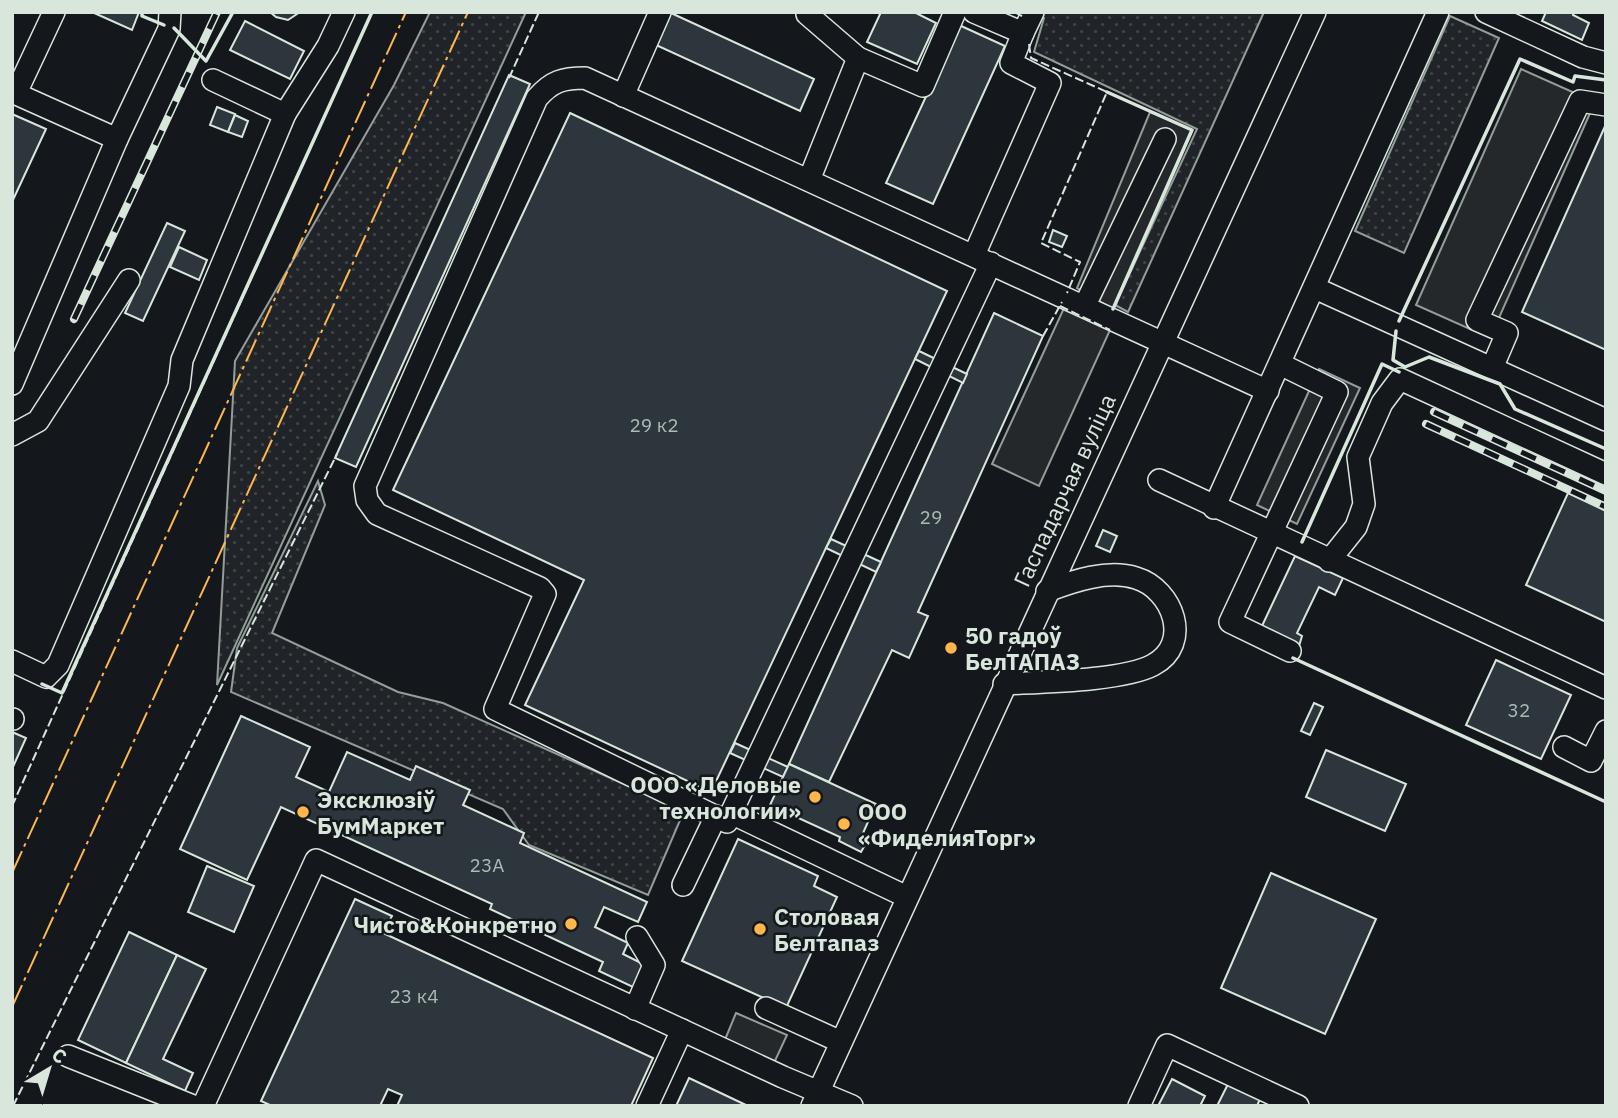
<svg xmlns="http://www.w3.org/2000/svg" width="1618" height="1118" font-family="'IBM Plex Sans',sans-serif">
<defs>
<pattern id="grass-dots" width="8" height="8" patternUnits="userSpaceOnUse" patternTransform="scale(1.75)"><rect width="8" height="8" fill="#202428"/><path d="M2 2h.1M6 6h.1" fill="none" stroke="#404447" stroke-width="1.8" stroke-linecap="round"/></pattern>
</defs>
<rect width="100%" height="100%" fill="#14181c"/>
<g fill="url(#grass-dots)" stroke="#939e99" stroke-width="2">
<polygon points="430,12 526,12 217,685 235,361 394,85"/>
<polygon points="1032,12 1264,12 1128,312 1115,305 1197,129 1034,52 1044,18"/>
<polygon points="1450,16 1499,38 1404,253 1355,231"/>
<polygon points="318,481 325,505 272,633 398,692 443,703 684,811 648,895 529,845 503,809 231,692 237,648"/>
</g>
<g fill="#24282b" stroke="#939e99" stroke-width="2">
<polygon points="1521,69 1595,102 1490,338 1416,305"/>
<polygon points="1150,112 1192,130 1113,309 1077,288"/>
<polygon points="1064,308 1110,330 1039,486 992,464"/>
<polygon points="1319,369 1360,388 1297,524 1257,505"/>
<polygon points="736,1013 787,1035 774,1063 724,1042"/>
</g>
<g fill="#2c363c" stroke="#d8e6dc" stroke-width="2">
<polygon points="92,12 139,12 132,30"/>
<polygon points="300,12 288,20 276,17 270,12"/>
<polygon points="881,12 914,12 936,23 917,64 867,42"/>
<polygon points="1546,12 1574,12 1573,15 1589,23 1582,40 1542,21"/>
<polygon points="671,13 814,79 800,111 656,45"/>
<polygon points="245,21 304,51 290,79 230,50"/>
<polygon points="959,25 1005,46 933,204 886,183"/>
<polygon points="509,75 530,84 356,467 335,458"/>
<polygon points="217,107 235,114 228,132 210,125"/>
<polygon points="570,113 947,291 711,792 525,705 584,580 393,490"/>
<polygon points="12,114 46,129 12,202"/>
<polygon points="235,115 248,121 242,137 228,132"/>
<polygon points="1606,124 1606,350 1522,312"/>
<polygon points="167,223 185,231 143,321 125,313"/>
<polygon points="1053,230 1067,236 1062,247 1049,242"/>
<polygon points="179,247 207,260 199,280 170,267"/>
<polygon points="994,313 1043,336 918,612 928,616 909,658 892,650 829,782 789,764"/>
<polygon points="919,351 967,374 963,383 915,359"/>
<polygon points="1568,493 1606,511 1606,622 1526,585"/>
<polygon points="1103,530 1117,536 1110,552 1096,546"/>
<polygon points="831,539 881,562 876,572 826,548"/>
<polygon points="1295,556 1343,578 1335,595 1319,587 1297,633 1302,636 1299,646 1261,628"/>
<polygon points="1496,660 1571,695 1541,759 1466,725"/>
<polygon points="1314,703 1323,707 1310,735 1301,731"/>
<polygon points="241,716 310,747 296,777 329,792 347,752 410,780 416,766 470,790 463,805 524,833 520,843 647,902 638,922 604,907 595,927 628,943 623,954 645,965 635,988 599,971 603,962 490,909 492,904 281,807 247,880 180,849"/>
<polygon points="12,732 26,738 12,769"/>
<polygon points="735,743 788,767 783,777 730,753"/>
<polygon points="1326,750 1406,784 1385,831 1306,797"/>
<polygon points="789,764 876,804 859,842 865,845 861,852 839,841 840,837 770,805"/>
<polygon points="738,839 818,876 814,886 837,897 786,1008 682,961"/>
<polygon points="207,866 254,886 234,932 188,912"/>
<polygon points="1271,873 1376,919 1325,1034 1221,988"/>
<polygon points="355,899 392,916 383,933 653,1058 631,1106 397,1106 402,1095 388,1089 380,1106 272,1106 261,1101"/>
<polygon points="129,932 177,955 126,1063 78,1040"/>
<polygon points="177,955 206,969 163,1059 193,1073 185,1091 126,1063"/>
<polygon points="689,1078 748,1106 676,1106"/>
<polygon points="1172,1079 1205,1096 1200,1106 1158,1106"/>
<polygon points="1228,1084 1260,1099 1257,1106 1217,1106"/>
</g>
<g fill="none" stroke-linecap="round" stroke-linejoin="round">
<defs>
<g id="minor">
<polyline points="1486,12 1583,57 1606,63"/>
<polyline points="807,14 858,58 809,180"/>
<polyline points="1023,33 1033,12"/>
<polyline points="858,58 923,86 955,12"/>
<polyline points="213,80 285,114"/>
<polyline points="12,92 117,139"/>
<polyline points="16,93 54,12"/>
<polyline points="623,96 660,12"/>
<polyline points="974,255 1050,83 1011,63 1023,33 974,12"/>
<path d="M991,263L727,822L495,709L545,594L540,588L377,514L367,500L365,486L537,98C552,81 563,78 585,78L1268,391"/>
<polyline points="1315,288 1606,420"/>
<polyline points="1085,305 1165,139"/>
<polyline points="1280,364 1337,392 1230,622 1290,651"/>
<polyline points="1492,368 1507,333 1477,320 1580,101 1606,105"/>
<polyline points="12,384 117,139 169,29 170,12"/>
<polyline points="12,435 38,421 129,280"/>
<polyline points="1159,480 1606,688"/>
<polyline points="1214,508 1438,12"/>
<polyline points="1329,561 1356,527 1364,504 1358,457 1382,403 1400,379 1606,474"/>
<polyline points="12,661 46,677 58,665 179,386 182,360 285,114 328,46 344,12"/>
<path d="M1004,684C1040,682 1123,681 1153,665C1193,644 1173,589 1136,578C1108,569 1073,581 1047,591"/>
<polyline points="12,719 13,719"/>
<polyline points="1564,747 1591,761 1606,731"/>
<polyline points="731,813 907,897"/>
<polyline points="683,885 716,816"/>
<polyline points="766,1008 841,1042"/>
<polyline points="635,1009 654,965 637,937"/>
<polyline points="68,1056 193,1106"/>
<polyline points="203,1106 316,860 783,1077 852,1106"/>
<polyline points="647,1106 682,1030"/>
<polyline points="812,1106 1315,12"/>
<polyline points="1139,1106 1167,1045 1298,1106"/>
</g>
</defs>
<use href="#minor" stroke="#d8e6dc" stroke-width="24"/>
<use href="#minor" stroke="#14181c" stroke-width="21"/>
<defs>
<g id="rail">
<polyline points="74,319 217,12"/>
<polyline points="1434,412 1606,491"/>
<polyline points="1426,424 1606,507"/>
</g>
</defs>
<use href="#rail" stroke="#d8e6dc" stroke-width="8"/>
<use href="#rail" stroke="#14181c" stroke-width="5" stroke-dasharray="16" stroke-linecap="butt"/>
<g stroke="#d8e6dc" stroke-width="2" stroke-dasharray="9 3.5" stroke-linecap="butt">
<polyline points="1014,12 1024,17"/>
<polyline points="1029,44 1031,58 1107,92 1041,243 1080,262 1067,293"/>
<polyline points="509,78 539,12"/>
<polyline points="1060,306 1110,330"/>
<polyline points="1043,336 1062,302"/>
<polyline points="12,806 372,12"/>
<polyline points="13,1106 337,454"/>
</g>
<g stroke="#d8e6dc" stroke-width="3.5">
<polyline points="142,12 142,16 164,25"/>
<polyline points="174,28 206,61 233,12"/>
<polyline points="1107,92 1192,130 1113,309"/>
<polyline points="1399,321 1520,59 1573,82 1575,76 1606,80"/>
<polyline points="1396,331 1393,360 1405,367 1429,357 1500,384 1515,409 1606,449"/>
<polyline points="1302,542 1382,364 1399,372"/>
<polyline points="1293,658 1606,802"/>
<polyline points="42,684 62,693 372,12"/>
</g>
<g stroke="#ffb74d" stroke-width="2" stroke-dasharray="24 5 3.5 5" stroke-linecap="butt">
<polyline points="12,873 406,12"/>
<polyline points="12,1007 468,12"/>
</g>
</g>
<g fill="#ffb74d" stroke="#14181c" stroke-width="2.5">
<circle cx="951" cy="648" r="7"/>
<circle cx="815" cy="797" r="7"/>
<circle cx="303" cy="812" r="7"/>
<circle cx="844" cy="824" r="7"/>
<circle cx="571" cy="924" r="7"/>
<circle cx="760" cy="929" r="7"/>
</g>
<g text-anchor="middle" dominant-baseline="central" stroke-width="5" stroke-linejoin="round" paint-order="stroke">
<g font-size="19" fill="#adbab4">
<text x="654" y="425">29 к2</text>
<text x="931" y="517">29</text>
<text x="1519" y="710">32</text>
<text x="487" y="865">23А</text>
<text x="414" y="996">23 к4</text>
</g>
<g font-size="23" fill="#d8e6dc" stroke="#14181c">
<text transform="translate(1064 490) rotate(-65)">Гаспадарчая вуліца</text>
</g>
<g font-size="23" font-weight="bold" fill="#d8e6dc" stroke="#14181c" text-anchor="start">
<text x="965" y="635">50 гадоў<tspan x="965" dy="26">БелТАПАЗ</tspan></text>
<text x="801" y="784" text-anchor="end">ООО «Деловые<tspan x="801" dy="26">технологии»</tspan></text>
<text x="317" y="799">Эксклюзіў<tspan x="317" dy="26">БумМаркет</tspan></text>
<text x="858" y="811">ООО<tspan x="858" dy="26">«ФиделияТорг»</tspan></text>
<text x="774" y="916">Столовая<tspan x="774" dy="26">Белтапаз</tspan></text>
<text x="557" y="924" text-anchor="end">Чисто&amp;Конкретно</text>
</g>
</g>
<rect width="1618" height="1118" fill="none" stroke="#d8e6dc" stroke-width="28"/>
<g transform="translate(49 1069) rotate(38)" stroke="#14181c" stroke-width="5" paint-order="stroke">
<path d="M0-5L12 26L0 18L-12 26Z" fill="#d8e6dc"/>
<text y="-10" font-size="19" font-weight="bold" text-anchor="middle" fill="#d8e6dc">С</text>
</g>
</svg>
